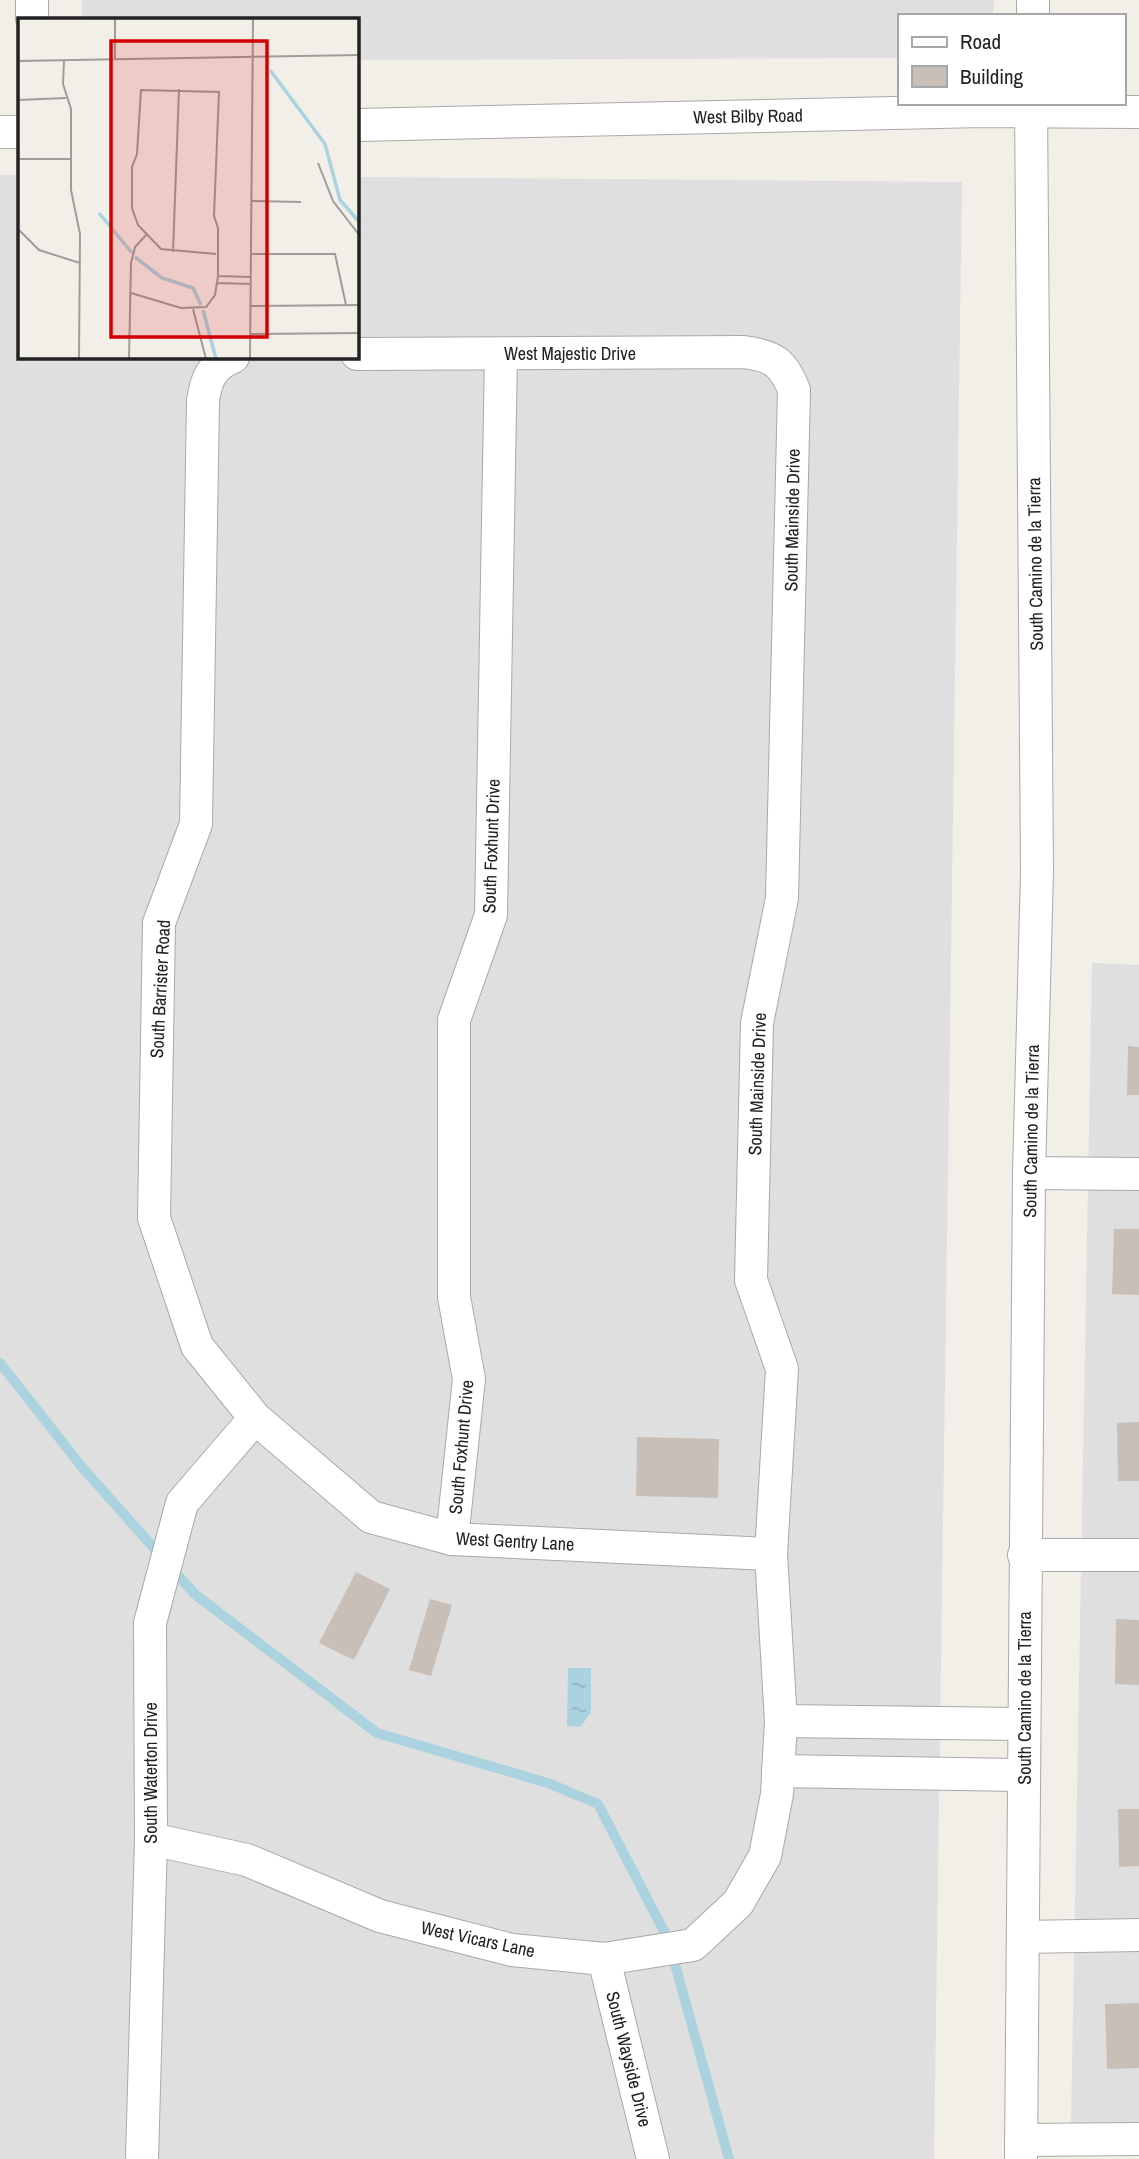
<svg xmlns="http://www.w3.org/2000/svg" width="1139" height="2159" font-family="'Archivo Narrow',sans-serif">
<defs>
<pattern id="water-ripples" width="26" height="14" patternUnits="userSpaceOnUse" patternTransform="scale(1.75)"><rect width="26" height="14" fill="#aad3df"/><path d="M2 4q2-2 4 0t4 0M15 11q2-2 4 0t4 0" fill="none" stroke="#92b5bf"/></pattern>
</defs>
<rect width="100%" height="100%" fill="#f2efe9"/>
<g fill="#e0dfdf">
<polygon points="82,0 994,0 993,16 899,16 899,58 357,60 357,19 82,19"/>
<polygon points="0,175 19,175 19,357 357,357 357,177 962,182 934,2159 0,2159"/>
<polygon points="1092,963 1139,965 1139,2123 1071,2124"/>
</g>
<polygon fill="url(#water-ripples)" points="568,1668 591,1668 591,1713 580,1727 567,1726"/>
<g fill="none" stroke-linecap="round" stroke-linejoin="round">
<g stroke="#aad3df" stroke-width="10">
<polyline points="0,1363 82,1467 161,1556"/>
<polyline points="171,1568 196,1595 377,1733 548,1783 598,1804 668,1939 729,2159"/>
</g>
</g>
<g fill="#c7bfb8">
<polygon points="1128,1046 1139,1047 1139,1095 1127,1095"/>
<polygon points="1114,1229 1139,1229 1139,1295 1112,1294"/>
<polygon points="1139,1422 1139,1481 1118,1481 1117,1423"/>
<polygon points="637,1437 719,1439 718,1498 636,1496"/>
<polygon points="356,1572 390,1589 354,1660 319,1643"/>
<polygon points="430,1599 452,1605 431,1676 409,1670"/>
<polygon points="1116,1619 1139,1620 1139,1685 1115,1684"/>
<polygon points="1118,1809 1139,1809 1139,1866 1119,1867"/>
<polygon points="1139,2003 1139,2068 1107,2069 1105,2004"/>
</g>
<g fill="none" stroke-linecap="round" stroke-linejoin="round">
<defs>
<g id="minor">
<polyline points="1033,16 1033,0"/>
<polyline points="32,19 32,0"/>
<polyline points="357,125 982,111 1139,112"/>
<polyline points="0,132 19,132"/>
<path d="M233,357C212,365 206,379 203,401L196,824L159,923L154,1218L197,1346L255,1418L371,1517L452,1539L771,1554"/>
<polyline points="1029,1173 1139,1174"/>
<polyline points="452,1539 469,1379 454,1297 454,1020 491,915 501,354"/>
<polyline points="1024,1555 1139,1555"/>
<polyline points="781,1721 1024,1724"/>
<polyline points="778,1771 1024,1775"/>
<path d="M151,1839L247,1860L380,1916L512,1950L604,1959L693,1945L738,1903L765,1856L777,1794L781,1721L771,1554L782,1369L751,1280L757,1023L782,898L794,390C783,362 773,356 744,352L357,354"/>
<polyline points="1023,1937 1139,1935"/>
<polyline points="604,1959 653,2159"/>
<polyline points="1021,2140 1139,2139"/>
<polyline points="142,2159 151,1839 150,1623 182,1503 255,1418"/>
<polyline points="1021,2159 1029,1173 1037,872 1031,103"/>
</g>
</defs>
<use href="#minor" stroke="#a9a9a9" stroke-width="34"/>
<use href="#minor" stroke="#fff" stroke-width="32"/>
</g>
<g text-anchor="middle" dominant-baseline="central" stroke-width="6" stroke-linejoin="round" paint-order="stroke">
<g font-size="18" fill="#222" stroke="#fff">
<text transform="translate(748 116) rotate(-1)">West Bilby Road</text>
<text x="570" y="353">West Majestic Drive</text>
<text transform="translate(792 520) rotate(-89)">South Mainside Drive</text>
<text transform="translate(1035 564) rotate(-91)">South Camino de la Tierra</text>
<text transform="translate(491 846) rotate(-88)">South Foxhunt Drive</text>
<text transform="translate(160 989) rotate(-87)">South Barrister Road</text>
<text transform="translate(757 1084) rotate(-88)">South Mainside Drive</text>
<text transform="translate(1031 1131) rotate(-89)">South Camino de la Tierra</text>
<text transform="translate(461 1447) rotate(-85)">South Foxhunt Drive</text>
<text transform="translate(515 1541) rotate(3)">West Gentry Lane</text>
<text transform="translate(1024 1698) rotate(-90)">South Camino de la Tierra</text>
<text transform="translate(150 1773) rotate(-90)">South Waterton Drive</text>
<text transform="translate(478 1939) rotate(12)">West Vicars Lane</text>
<text transform="translate(629 2059) rotate(76)">South Wayside Drive</text>
</g>
</g>
<g transform="translate(18 18)">
<rect width="341" height="341" fill="#f2efe9"/>
<path fill="none" stroke="#aad3df" stroke-width="3.5" d="M252,52L307,126L322,182L342,205M81,195L114,235M117,239L144,260L175,270L183,287M185,292L198,341"/>
<path fill="none" stroke="#9f9d99" stroke-width="2" d="M97,41V1M46,42L45,66L53,91V172L62,216L61,341M0,43L342,37M0,82L48,80M0,141H52M300,145L315,183L342,218M234,183L283,184M0,211L21,232L62,245M155,234L161,71M233,236H317L328,287M200,258L233,259M199,265L233,266M113,275L163,290L188,289L197,277L200,258V210L196,198L201,74L123,72L119,136L114,149V190L120,207L143,231L198,236M233,288L342,287M175,291L188,341M233,316L342,315M111,341L113,245L117,229L128,217M232,341L235,1"/>
<path fill="#d40000" fill-opacity="0.15" stroke="#d40000" stroke-width="3.5" d="M93,23H249V319H93Z"/>
<rect width="341" height="341" fill="none" stroke="#222" stroke-width="3.5"/>
</g>
<rect x="898" y="14" width="228" height="91" fill="#ffffff" stroke="#a7a7a7" stroke-width="2"/>
<rect x="912" y="37" width="35" height="10" fill="#ffffff" stroke="#a7a7a7" stroke-width="2"/>
<text x="960" y="49" font-size="21" fill="#222222">Road</text>
<rect x="912" y="66" width="35" height="21" fill="#c7bfb8" stroke="#a7a7a7" stroke-width="2"/>
<text x="960" y="84" font-size="21" fill="#222222">Building</text>
</svg>
